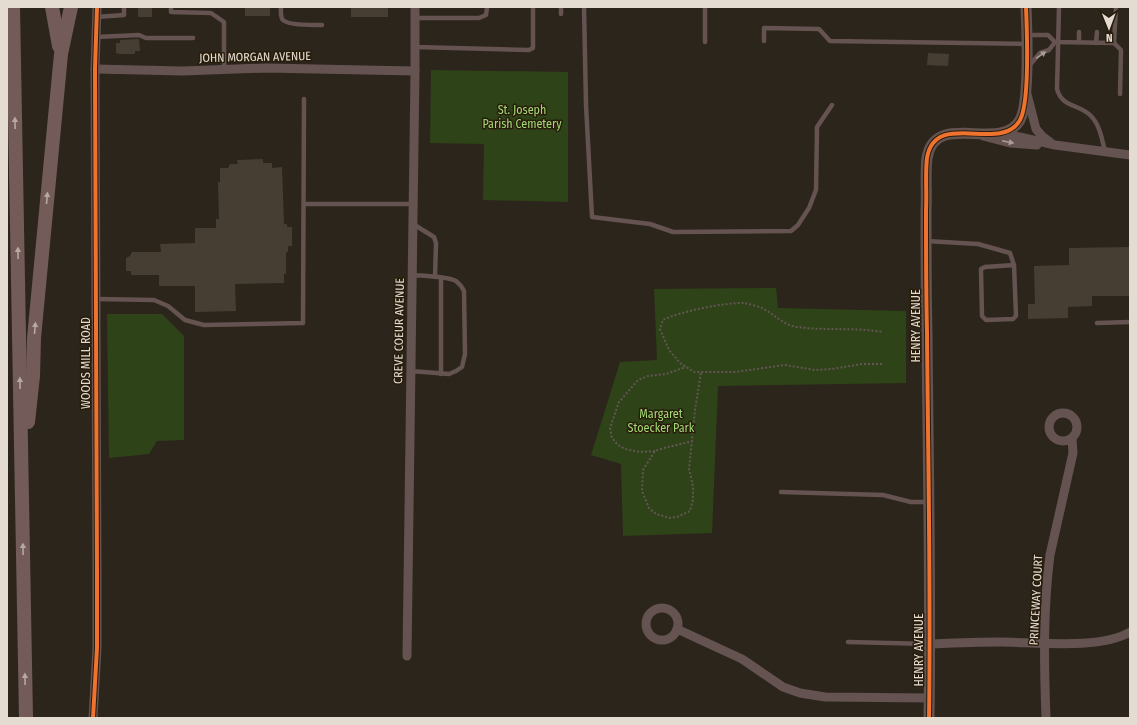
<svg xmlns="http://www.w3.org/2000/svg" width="1137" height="725" font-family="'Fira Sans Condensed',sans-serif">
<rect width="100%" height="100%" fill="#2c251b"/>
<g fill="#2e4318">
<polygon points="431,70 568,72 568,202 483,200 484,144 430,143"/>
<polygon points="776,288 778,308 906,311 906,383 718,386 712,533 623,536 621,464 591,455 620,362 657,360 654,289"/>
<polygon points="107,314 162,314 184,336 184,440 157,441 149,454 109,458"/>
</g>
<g fill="#463e32">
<rect x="138" y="7" width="14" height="10"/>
<rect x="245" y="7" width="25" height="9"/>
<rect x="351" y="7" width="37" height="10"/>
<polygon points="139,39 140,51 135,51 135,54 120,54 116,53 116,43 120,43 120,40"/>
<polygon points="928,53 949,54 948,66 927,65"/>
<polygon points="263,159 263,163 272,163 272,168 282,167 284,224 287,224 287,227 292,227 292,246 288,246 288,252 286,252 286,274 284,274 284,283 235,284 236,311 195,312 195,286 159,286 159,275 131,275 131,271 126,271 126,258 130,256 132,252 161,252 160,244 195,243 195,228 216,228 216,219 219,219 218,182 220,182 220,168 228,168 230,164 238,164 237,160"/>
<polygon points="1130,247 1130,296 1092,296 1092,306 1068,307 1068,318 1028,319 1028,304 1035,304 1034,266 1069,265 1069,248"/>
</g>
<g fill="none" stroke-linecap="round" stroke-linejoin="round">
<g stroke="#635654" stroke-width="2" stroke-dasharray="2 2" stroke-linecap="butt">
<path d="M882,364H862L832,369L815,370L785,365L735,372H694L680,363L669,350L660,329L663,320C678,312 726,302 744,303C749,304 757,306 762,308C774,314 783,325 797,327C825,331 854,327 883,332"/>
<polyline points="693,441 664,448 655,451 643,470 642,491 649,508 656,514 670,518 677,517 690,511 693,500 693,486 689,469 695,410 701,372"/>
<polyline points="655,451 640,452 625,449 618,445 612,438 610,428 619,402 638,380 648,376 666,374 686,367"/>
</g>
<g stroke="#645351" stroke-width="4.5">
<polyline points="171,7 171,12 211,13 224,22 224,69"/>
<path d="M281,7C281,11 280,17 283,20C289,26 313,25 322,25"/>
<polyline points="561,7 561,14"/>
<polyline points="584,7 586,105 592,217 650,224 673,232 791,231 798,225 809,208 816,190 817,127 832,105"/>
<path d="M1059,7L1057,89C1062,108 1080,104 1091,116C1100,125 1102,140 1105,151"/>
<polyline points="96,17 124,15 124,7"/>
<polyline points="415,18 479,18 486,15 487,8"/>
<polyline points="1027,35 1048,35 1055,42 1114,43 1116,7"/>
<polyline points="96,37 139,35 146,38 193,38"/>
<polyline points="764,41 764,28 819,29 830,41 1027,44"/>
<polyline points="705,42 705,7"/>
<polyline points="1079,42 1079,32"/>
<polyline points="1096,43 1097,32"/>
<polyline points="1114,43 1121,50 1120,94"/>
<polyline points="415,47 529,50 533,48 533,7"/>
<polyline points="1029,66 1040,53 1049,50 1055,42"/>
<polyline points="304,204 413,204"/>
<polyline points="413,224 434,237 436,243 435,277"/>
<polyline points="926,241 978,244 1010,253 1014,265 1016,316 1013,319 986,320 982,316 981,269 985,267 1014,265"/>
<polyline points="96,299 154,300 168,306 185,320 204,325 303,323 304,99"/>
<polyline points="1097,323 1130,322"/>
<path d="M411,371L449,374L456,371L462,367L465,354L464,291C462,287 460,284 456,281C446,276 424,276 412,275"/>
<polyline points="441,374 441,278"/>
<polyline points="781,492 883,495 911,502 928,502"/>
<polyline points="848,642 929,644"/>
</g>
<g stroke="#645351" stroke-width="9">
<polyline points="95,69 183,71 266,68 415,71"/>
<polyline points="1027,94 1036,129 1042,136 1050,142"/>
<polyline points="1003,133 1055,145 1130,155"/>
<polyline points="983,136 1010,143 1037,145"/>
<circle cx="1063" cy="427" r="14"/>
<circle cx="662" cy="624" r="16"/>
<polyline points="677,629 742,659 783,687 800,693 825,697 930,698"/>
<path d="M929,644C953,643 976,642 1000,642C1035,642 1100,650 1130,632"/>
<polyline points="407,656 415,71 415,7"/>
<polyline points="93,718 97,648 97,575 95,69 97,7"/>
<path d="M1046,718C1044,664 1043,609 1050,555L1073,453L1072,439"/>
</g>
<path stroke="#645351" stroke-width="11" d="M929,718C931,589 928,460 927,332C926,291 926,250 926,210C927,193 925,175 927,158C935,109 1001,154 1020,120C1030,102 1027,31 1026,7"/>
<g stroke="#735b5a" stroke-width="14">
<polyline points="13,7 26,718"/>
<polyline points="52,7 59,46"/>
<polyline points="28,422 33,376 34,338 61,54 71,7"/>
</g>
<defs>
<g id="cycleway">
<polyline points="93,718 97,648 97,575 95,69 97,7"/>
<path d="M929,718C931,589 928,460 927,332C926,291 926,250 926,210C927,193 925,175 927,158C935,109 1001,154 1020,120C1030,102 1027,31 1026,7"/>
</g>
</defs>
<use href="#cycleway" stroke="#281c0b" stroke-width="6"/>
<use href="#cycleway" stroke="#ef722f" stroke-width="4"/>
</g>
<defs><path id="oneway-solid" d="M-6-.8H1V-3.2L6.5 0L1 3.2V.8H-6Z"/></defs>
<g fill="#aa9e97">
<use href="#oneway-solid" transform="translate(1041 55) rotate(-35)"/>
<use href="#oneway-solid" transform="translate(1008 142) rotate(12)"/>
</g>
<g fill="#b7a8a1">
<use href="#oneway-solid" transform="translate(15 123) rotate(-91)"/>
<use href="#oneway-solid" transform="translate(47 198) rotate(-85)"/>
<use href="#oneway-solid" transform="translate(18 253) rotate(-91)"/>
<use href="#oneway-solid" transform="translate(35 328) rotate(-85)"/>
<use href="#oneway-solid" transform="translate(20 383) rotate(-91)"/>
<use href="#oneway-solid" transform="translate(23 549) rotate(-91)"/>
<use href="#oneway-solid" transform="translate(25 679) rotate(-91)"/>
</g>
<g text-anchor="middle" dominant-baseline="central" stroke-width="3" stroke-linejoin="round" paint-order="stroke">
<g font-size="12" fill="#e4dcd1" stroke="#281c0b">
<text transform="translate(255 57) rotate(-1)">JOHN MORGAN AVENUE</text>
<text transform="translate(916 326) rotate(-90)">HENRY AVENUE</text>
<text transform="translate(399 331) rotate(-89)">CREVE COEUR AVENUE</text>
<text transform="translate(86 363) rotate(-90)">WOODS MILL ROAD</text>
<text transform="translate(1036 600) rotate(-87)">PRINCEWAY COURT</text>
<text transform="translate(919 650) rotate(-90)">HENRY AVENUE</text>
</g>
<g font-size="12" fill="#a2d974" stroke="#281c0b">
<text x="522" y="110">St. Joseph<tspan x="522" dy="14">Parish Cemetery</tspan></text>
<text x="661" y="414">Margaret<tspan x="661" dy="14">Stoecker Park</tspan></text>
</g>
</g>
<rect width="1137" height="725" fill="none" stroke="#e4dcd1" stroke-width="16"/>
<g transform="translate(1109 28) rotate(179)" stroke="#281c0b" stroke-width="3" paint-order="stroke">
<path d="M0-3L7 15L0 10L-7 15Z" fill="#e4dcd1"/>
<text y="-6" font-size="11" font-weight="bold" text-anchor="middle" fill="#e4dcd1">N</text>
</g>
</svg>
